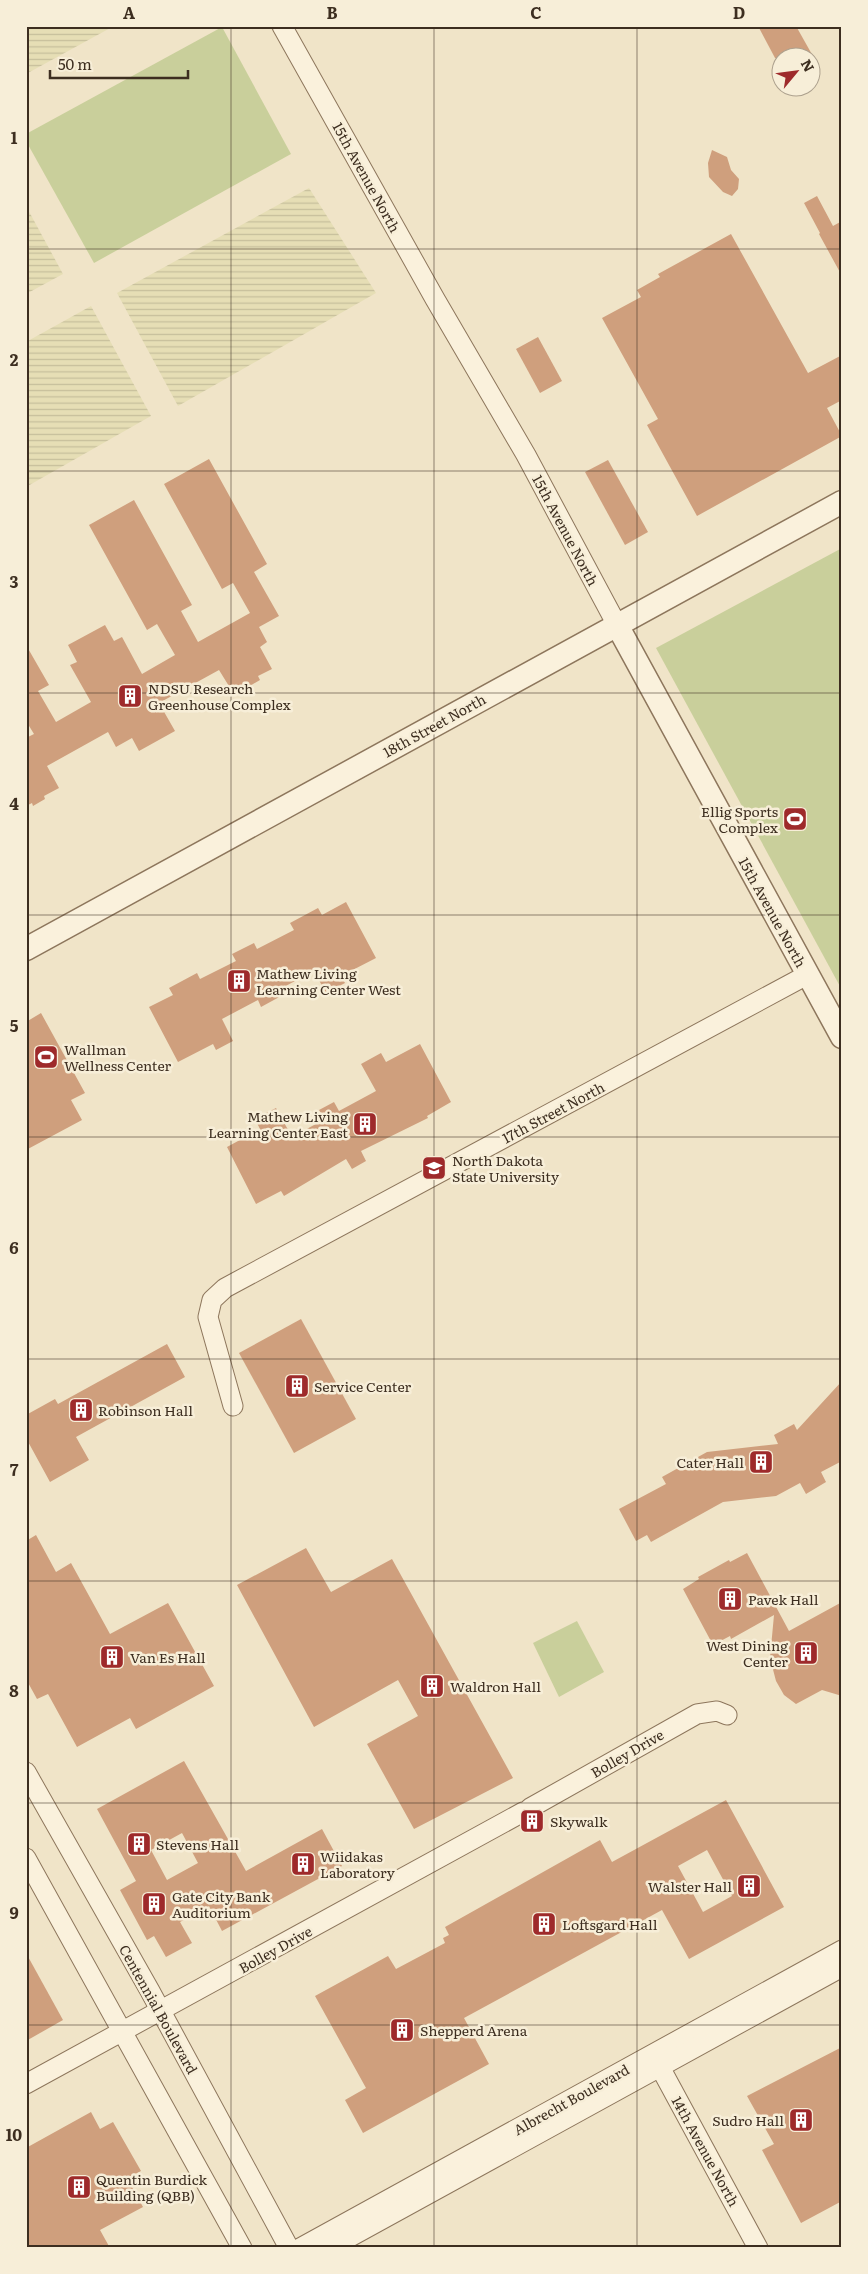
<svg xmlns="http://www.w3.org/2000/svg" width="868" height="2274" font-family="Literata,serif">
<defs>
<pattern id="farmland-rules" width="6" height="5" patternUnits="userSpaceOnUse" patternTransform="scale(1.25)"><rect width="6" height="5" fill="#e6deb5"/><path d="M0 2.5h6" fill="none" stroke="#c6bf9b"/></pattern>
</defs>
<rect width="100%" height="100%" fill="#f0e4c8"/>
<g fill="url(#farmland-rules)">
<polygon points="26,26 114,26 26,74"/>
<polygon points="309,188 376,293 178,406 117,293"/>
<polygon points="26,206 63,274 26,294"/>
<polygon points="91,306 151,416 26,487 26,342"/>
</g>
<g fill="#c9cf9b">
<polygon points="222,27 291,154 94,263 26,141 26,134"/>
<polygon points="842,548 842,990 656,648"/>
<polygon points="577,1621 604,1672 559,1697 533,1643"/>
</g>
<g fill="#cf9f7d" fill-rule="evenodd">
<polygon points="758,26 796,26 814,58 775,58"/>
<polygon points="712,150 727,157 731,170 739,179 738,189 732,196 723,192 709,177 708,163"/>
<polygon points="817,196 833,226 842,221 842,276 819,234 820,233 804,203"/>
<polygon points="731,234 808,373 842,355 842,400 827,408 842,436 697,516 647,425 658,419 602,318 641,297 637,290 660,277 658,274"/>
<polygon points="538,337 562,381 540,393 516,349"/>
<polygon points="209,459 267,564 254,572 279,616 259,627 267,642 260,647 272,669 258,676 260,680 248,687 246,683 232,691 219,670 159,703 175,731 139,751 132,738 116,747 108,732 47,766 59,788 44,796 45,799 33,806 32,803 26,806 26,738 34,734 26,721 26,645 49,685 38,691 56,722 91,702 70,665 77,662 68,645 105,625 114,641 122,637 142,674 175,655 157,624 147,630 89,525 134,500 192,605 181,611 198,642 250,613 233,583 222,589 164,484"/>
<polygon points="608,460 648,532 625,545 585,472"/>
<polygon points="346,902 376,958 341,976 345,983 326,993 314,971 280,989 283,995 261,1007 258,1000 222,1019 233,1041 216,1050 213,1044 178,1062 149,1007 173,995 169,988 197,973 200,979 236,961 232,954 254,943 257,949 294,930 290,923 318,908 322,915"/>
<polygon points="41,1013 85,1093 71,1100 82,1120 26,1150 26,1022"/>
<polygon points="420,1044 451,1102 427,1116 428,1118 361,1151 366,1161 352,1169 346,1159 284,1196 281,1191 256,1204 227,1147 260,1129 255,1119 276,1108 292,1137 325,1119 319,1110 334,1102 339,1111 376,1091 361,1064 381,1053 386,1062"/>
<polygon points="301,1319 356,1419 294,1453 239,1353"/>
<polygon points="167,1344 185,1377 76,1437 89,1460 50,1482 26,1438 26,1415 55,1399 58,1404"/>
<polygon points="842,1381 842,1461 821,1472 826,1482 806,1494 800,1483 776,1496 723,1502 651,1542 647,1535 636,1541 619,1509 666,1484 662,1477 707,1452 778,1444 774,1435 794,1424 797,1430"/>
<polygon points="36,1535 56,1572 71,1563 110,1634 168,1603 214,1686 136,1729 130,1718 77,1747 48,1694 37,1699 26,1679 26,1541"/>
<polygon points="306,1548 331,1592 392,1559 513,1778 414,1829 367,1744 418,1716 398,1680 314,1727 237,1585"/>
<polygon points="747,1553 789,1631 842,1602 842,1696 822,1690 796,1704 784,1695 776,1681 770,1658 774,1615 731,1639 730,1636 713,1645 683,1589 699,1579 698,1577 729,1560 730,1562"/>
<path d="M184,1761L246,1871L322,1829L342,1866L222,1931L209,1906L180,1922L192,1943L166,1957L154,1936L147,1940L120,1890L136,1881L97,1809ZM182,1833L198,1863L167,1880L151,1850Z"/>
<path d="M726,1800L784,1907L689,1959L662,1910L464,2018L489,2064L363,2133L345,2100L366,2088L315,1996L388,1956L396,1969L445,1943L443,1938L449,1935L445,1927L600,1840L612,1862ZM707,1850L732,1896L703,1912L678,1866Z"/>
<polygon points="26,1953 63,2020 26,2041"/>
<polygon points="842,2047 842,2201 801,2223 762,2150 774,2144 747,2096"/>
<polygon points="91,2112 100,2129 113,2122 141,2171 127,2178 143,2207 100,2230 110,2248 26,2248 26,2148"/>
</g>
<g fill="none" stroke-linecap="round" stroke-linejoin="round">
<defs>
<g id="minor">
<polyline points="282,26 435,299 526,455 617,625"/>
<polyline points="233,1406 208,1317 212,1300 225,1288 807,975"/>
<polyline points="26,1772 150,1991 289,2248"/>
<polyline points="530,1808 697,1714 717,1711 727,1715"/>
<polyline points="26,1858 242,2248"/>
<polyline points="654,2056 758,2248"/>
<polyline points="26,2084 523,1812"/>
<polyline points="300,2248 842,1950"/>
<polyline points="330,2248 842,1967"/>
</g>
<g id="tertiary">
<polyline points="617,625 842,1037"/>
<polyline points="26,949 842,502"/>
</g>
</defs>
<use href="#minor" stroke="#8d765c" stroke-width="21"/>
<use href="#tertiary" stroke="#8d765c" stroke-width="25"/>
<use href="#minor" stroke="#faf1dc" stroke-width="19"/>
<use href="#tertiary" stroke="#faf1dc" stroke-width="22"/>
</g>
<path fill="none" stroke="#3d2e20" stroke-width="1" stroke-opacity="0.55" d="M231,26V2248M434,26V2248M637,26V2248M26,249H842M26,471H842M26,693H842M26,915H842M26,1137H842M26,1359H842M26,1581H842M26,1803H842M26,2025H842"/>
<defs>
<symbol id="building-square" viewBox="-11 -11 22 22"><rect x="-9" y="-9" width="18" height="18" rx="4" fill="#9e2a2b" stroke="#f7eed8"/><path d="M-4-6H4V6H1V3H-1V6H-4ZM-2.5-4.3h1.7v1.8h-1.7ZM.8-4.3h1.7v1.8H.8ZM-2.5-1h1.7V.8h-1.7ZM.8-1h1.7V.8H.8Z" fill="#fff"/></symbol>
<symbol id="stadium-square" viewBox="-11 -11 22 22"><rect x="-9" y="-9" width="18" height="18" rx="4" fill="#9e2a2b" stroke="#f7eed8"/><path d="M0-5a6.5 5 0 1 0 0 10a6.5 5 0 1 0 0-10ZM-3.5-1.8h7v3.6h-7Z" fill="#fff"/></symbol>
<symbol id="university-square" viewBox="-11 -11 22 22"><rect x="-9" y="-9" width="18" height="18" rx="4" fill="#9e2a2b" stroke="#f7eed8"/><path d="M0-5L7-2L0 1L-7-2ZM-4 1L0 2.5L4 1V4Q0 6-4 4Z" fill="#fff"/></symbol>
</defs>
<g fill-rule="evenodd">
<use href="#building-square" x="116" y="682" width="28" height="28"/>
<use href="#stadium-square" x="781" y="805" width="28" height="28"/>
<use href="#building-square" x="225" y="967" width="28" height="28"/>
<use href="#stadium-square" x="32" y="1043" width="28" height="28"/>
<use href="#building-square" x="351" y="1110" width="28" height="28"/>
<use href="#university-square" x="420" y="1154" width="28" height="28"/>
<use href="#building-square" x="283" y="1372" width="28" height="28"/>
<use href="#building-square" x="67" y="1396" width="28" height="28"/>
<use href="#building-square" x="747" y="1448" width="28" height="28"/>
<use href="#building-square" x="716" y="1585" width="28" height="28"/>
<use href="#building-square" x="792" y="1639" width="28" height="28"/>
<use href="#building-square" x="98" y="1643" width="28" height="28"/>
<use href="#building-square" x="418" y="1672" width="28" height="28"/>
<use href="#building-square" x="518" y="1807" width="28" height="28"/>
<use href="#building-square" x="125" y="1830" width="28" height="28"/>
<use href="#building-square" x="289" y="1850" width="28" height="28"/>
<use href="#building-square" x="735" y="1872" width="28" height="28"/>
<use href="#building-square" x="140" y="1890" width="28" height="28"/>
<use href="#building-square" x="530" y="1910" width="28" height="28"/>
<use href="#building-square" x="388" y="2016" width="28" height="28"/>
<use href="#building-square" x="787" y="2106" width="28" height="28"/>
<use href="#building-square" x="65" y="2173" width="28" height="28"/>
</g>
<g text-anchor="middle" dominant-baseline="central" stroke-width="5" stroke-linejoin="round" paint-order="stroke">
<g font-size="14" fill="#3d2e20" stroke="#f7eed8">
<text transform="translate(367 177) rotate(61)">15th Avenue North</text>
<text transform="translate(566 530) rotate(62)">15th Avenue North</text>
<text transform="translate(434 725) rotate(-29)">18th Street North</text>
<text transform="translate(773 912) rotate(61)">15th Avenue North</text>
<text transform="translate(553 1112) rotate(-28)">17th Street North</text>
<text transform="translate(627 1753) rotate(-30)">Bolley Drive</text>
<text transform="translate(275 1949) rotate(-29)">Bolley Drive</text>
<text transform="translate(159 2009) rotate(61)">Centennial Boulevard</text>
<text transform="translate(571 2099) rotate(-29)">Albrecht Boulevard</text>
<text transform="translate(706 2151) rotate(61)">14th Avenue North</text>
</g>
<g font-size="14" fill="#3d2e20" stroke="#f7eed8" text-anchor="start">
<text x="148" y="688">NDSU Research<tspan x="148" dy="16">Greenhouse Complex</tspan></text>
<text x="778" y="811" text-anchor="end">Ellig Sports<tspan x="778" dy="16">Complex</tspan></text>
<text x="256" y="973">Mathew Living<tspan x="256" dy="16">Learning Center West</tspan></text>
<text x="64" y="1049">Wallman<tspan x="64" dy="16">Wellness Center</tspan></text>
<text x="348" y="1116" text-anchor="end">Mathew Living<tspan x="348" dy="16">Learning Center East</tspan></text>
<text x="452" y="1160">North Dakota<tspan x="452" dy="16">State University</tspan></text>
<text x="314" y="1386">Service Center</text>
<text x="98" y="1410">Robinson Hall</text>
<text x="744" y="1462" text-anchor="end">Cater Hall</text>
<text x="748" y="1599">Pavek Hall</text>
<text x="788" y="1645" text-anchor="end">West Dining<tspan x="788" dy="16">Center</tspan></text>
<text x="130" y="1657">Van Es Hall</text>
<text x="450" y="1686">Waldron Hall</text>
<text x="550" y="1821">Skywalk</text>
<text x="156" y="1844">Stevens Hall</text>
<text x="320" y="1856">Wiidakas<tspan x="320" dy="16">Laboratory</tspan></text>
<text x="732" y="1886" text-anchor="end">Walster Hall</text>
<text x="172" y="1896">Gate City Bank<tspan x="172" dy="16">Auditorium</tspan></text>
<text x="562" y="1924">Loftsgard Hall</text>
<text x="420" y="2030">Shepperd Arena</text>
<text x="784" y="2120" text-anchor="end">Sudro Hall</text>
<text x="96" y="2179">Quentin Burdick<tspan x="96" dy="16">Building (QBB)</tspan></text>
</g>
</g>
<rect width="868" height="2274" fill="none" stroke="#f7eed8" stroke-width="55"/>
<g transform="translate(796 72) rotate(61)"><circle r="24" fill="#f7eed8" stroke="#ada18e"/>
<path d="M0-4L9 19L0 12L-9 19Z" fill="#9e2a2b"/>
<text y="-8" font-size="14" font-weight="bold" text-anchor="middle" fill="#3d2e20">N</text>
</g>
<path d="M50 70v8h138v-8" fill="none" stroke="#3d2e20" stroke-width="2.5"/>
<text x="58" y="70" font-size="15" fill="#3d2e20" stroke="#f7eed8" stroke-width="4" paint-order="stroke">50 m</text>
<rect x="28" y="28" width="812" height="2218" fill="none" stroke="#3d2e20" stroke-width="2"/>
<g font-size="16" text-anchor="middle" font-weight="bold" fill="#3d2e20">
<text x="129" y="19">A</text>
<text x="332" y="19">B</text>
<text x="536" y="19">C</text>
<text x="739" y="19">D</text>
<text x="14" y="144">1</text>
<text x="14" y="366">2</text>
<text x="14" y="588">3</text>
<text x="14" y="810">4</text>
<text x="14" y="1032">5</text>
<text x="14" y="1254">6</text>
<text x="14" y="1476">7</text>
<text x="14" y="1697">8</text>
<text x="14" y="1919">9</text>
<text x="14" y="2141">10</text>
</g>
</svg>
